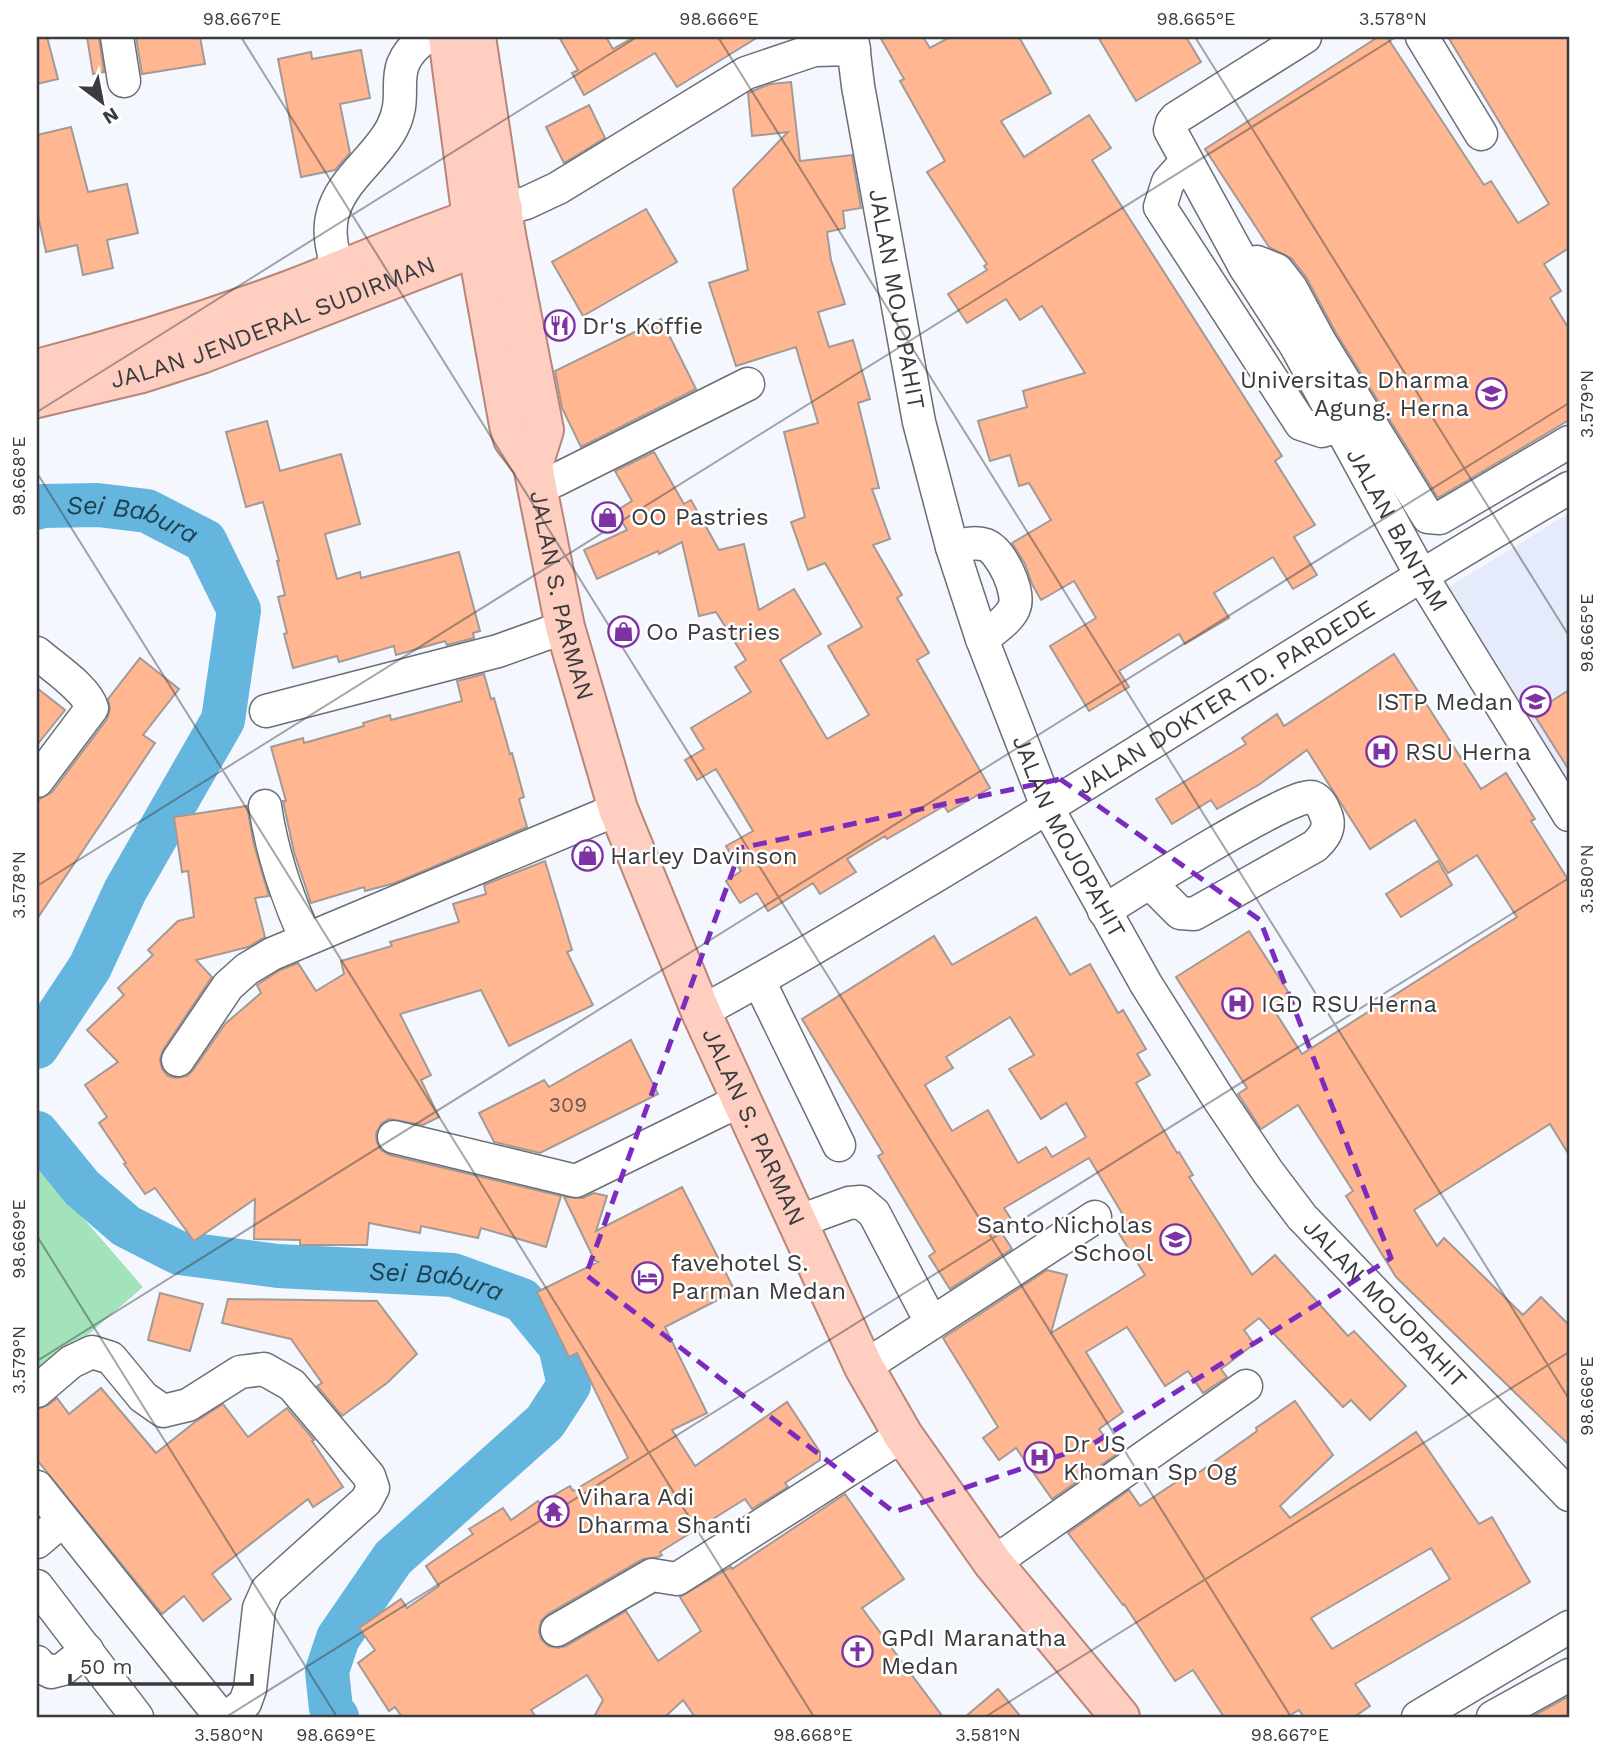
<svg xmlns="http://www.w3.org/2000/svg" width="1606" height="1754" font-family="'Work Sans',sans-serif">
<rect width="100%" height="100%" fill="#f4f7fe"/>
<polygon fill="#e5ebfb" points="1569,513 1569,810 1436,595"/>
<polygon fill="#a3e3ba" points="37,1165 143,1287 37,1379"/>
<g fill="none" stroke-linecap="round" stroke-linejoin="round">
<g stroke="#65b6de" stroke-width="44">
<path id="s1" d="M37,508L43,506L98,505L147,511L205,541L239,610L223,720L125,891L90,967L37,1047"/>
<path id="s2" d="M37,1133L82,1188L126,1226L179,1253L278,1266L453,1275L522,1300L560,1346L569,1385L545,1422L393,1558L338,1638L327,1671L331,1709L337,1717"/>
</g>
</g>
<g fill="#ffb691" stroke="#a39a96" stroke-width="2" fill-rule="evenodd">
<polygon points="37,37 47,37 58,79 37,84"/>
<polygon points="87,37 99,37 104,72 93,74"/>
<polygon points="136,37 200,37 205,64 142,74"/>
<polygon points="559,37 606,37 613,49 634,37 758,37 677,87 655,53 584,95 572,73 578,70"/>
<polygon points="880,37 923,37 930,48 950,37 1019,37 1051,93 1001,121 1024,157 1089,115 1111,148 1092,160 1282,456 1275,461 1315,525 1294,537 1317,575 1293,589 1273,557 1214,593 1229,618 1185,644 1179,634 1119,671 1129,687 1089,711 1050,646 1096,618 1074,581 1041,600 1032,584 1025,564 1012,543 1051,520 1029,483 1019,486 1010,455 990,461 978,421 1027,407 1023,391 1085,373 1042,306 1020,320 1006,299 967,323 948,294 987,270 984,266 987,264 927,172 945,161 900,81 904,79"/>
<polygon points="1098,37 1186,37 1201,62 1136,101"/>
<polygon points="1378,37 1387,37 1484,185 1491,181 1518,223 1549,204 1448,37 1569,37 1569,248 1544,264 1561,291 1550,298 1569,329 1569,420 1438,498 1336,333 1306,277 1291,258 1269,247 1205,149"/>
<polygon points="361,50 370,98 340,104 350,153 335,170 301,177 278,59 311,52 312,59"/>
<polygon points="791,82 800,161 852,155 856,179 861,208 843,211 845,228 827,232 831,260 845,304 818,312 829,347 853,340 870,399 858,403 879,488 872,489 890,539 873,545 902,595 897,598 929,653 917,660 990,788 948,812 944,806 887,839 885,836 847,859 856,872 820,894 813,883 768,911 757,893 740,903 726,881 741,871 726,846 753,831 716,769 697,780 685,760 704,749 691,728 751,692 735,667 746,660 716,612 699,616 682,542 659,554 658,551 597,579 584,550 627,530 616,511 632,501 615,471 654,452 684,504 691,500 719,550 744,544 759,610 794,589 821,634 780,660 827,739 869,715 828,646 862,627 825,563 808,570 791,522 805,517 784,432 818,423 796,347 736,366 709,283 748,270 733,189 788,132 752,136 748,93 770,84"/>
<polygon points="589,105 605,138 564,163 546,127"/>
<polygon points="71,127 88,192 127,184 138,233 107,240 113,268 83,275 77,245 46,252 37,211 37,135"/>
<polygon points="646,209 677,262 583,316 552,262"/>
<polygon points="661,319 696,389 581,447 562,408 555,371"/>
<polygon points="267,421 280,471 341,454 360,524 325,534 337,579 360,572 361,578 459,552 480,631 473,633 474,638 447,645 445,641 396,655 394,646 339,662 337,656 293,668 284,634 287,633 278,597 285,595 277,561 279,561 263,502 246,507 226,432"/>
<polygon points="1394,654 1481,789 1506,773 1535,819 1531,821 1569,881 1569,1155 1550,1124 1414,1210 1437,1246 1444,1238 1523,1315 1541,1297 1569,1325 1569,1445 1396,1277 1346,1196 1353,1191 1298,1105 1261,1129 1238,1094 1247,1088 1176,977 1249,931 1292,998 1274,1010 1302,1054 1517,917 1477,855 1448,873 1415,820 1370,849 1307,750 1260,784 1217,809 1211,800 1172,824 1156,799 1246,744 1242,738 1277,714 1284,726"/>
<polygon points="140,658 179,689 143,735 155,743 37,919 37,803 40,799 52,792 107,719 110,709 108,699"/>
<polygon points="484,674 491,699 494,698 510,754 512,753 524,797 519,799 527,827 395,883 365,891 364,887 311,903 294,852 283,801 286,801 271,747 303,738 304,743 364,726 363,723 390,715 391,720 462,701 457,681"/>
<polygon points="37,688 65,710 37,745"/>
<polygon points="1569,690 1569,770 1533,713"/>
<polygon points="247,806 254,845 269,896 255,898 265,937 248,947 196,960 212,977 163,1050 160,1059 162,1069 168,1076 176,1078 187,1076 193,1070 225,1024 261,993 257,985 280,970 298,963 316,991 344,974 341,961 392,946 390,942 459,922 453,904 486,894 484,885 545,861 572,950 567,952 593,1005 509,1046 481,990 400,1014 431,1075 421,1080 439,1117 423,1125 389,1119 381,1124 376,1133 377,1143 381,1150 390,1155 561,1196 546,1247 481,1228 478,1238 421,1226 420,1233 369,1223 367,1245 300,1245 300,1240 254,1239 255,1199 194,1241 155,1188 145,1194 124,1164 126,1163 99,1123 107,1117 85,1085 118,1062 87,1030 124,995 118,988 153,955 148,950 178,921 194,917 188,871 182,872 174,817"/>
<polygon points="1438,861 1452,885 1401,917 1386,894"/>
<path d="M1036,917L1070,975L1090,964L1118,1013L1123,1010L1146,1049L1137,1054L1150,1075L1136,1083L1177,1153L1179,1152L1193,1175L1189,1177L1252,1275L1275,1255L1348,1336L1354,1331L1406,1386L1370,1420L1351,1400L1343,1407L1259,1318L1244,1330L1254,1344L1221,1369L1227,1377L1203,1393L1188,1371L1165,1386L1127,1327L1086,1352L1123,1412L1099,1429L1117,1454L1052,1499L1016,1448L999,1460L983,1438L998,1427L943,1338L1047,1270L1067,1275L1051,1333L1145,1275L1115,1227L1126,1220L1089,1158L1004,1208L1013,1222L1000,1230L1012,1249L950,1289L929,1256L935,1252L878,1156L883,1153L802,1019L934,936L952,965ZM1010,1017L1034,1055L1009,1069L1041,1119L1066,1103L1086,1137L1052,1157L1046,1147L1018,1163L988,1110L952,1131L925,1085L953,1068L946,1057Z"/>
<polygon points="631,1040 658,1094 540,1153 494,1142 479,1113 544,1080 549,1087"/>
<polygon points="682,1187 735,1291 665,1327 707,1413 672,1430 695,1466 787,1402 820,1452 820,1460 785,1483 788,1487 752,1509 745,1499 660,1552 662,1555 658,1557 643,1559 548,1614 541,1621 539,1631 541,1639 548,1646 558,1648 566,1646 626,1611 658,1661 701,1631 680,1597 731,1567 732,1569 845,1494 904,1579 862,1608 943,1717 695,1717 683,1700 665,1717 594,1717 603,1700 587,1675 531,1710 536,1717 402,1717 395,1707 389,1711 358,1663 375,1650 359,1628 401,1599 407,1608 439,1586 426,1566 473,1534 469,1529 503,1508 511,1520 538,1501 540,1503 570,1486 573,1491 628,1458 577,1353 569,1357 537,1292 598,1262 595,1261 564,1197 583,1198 594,1193 607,1196 596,1231"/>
<polygon points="160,1293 203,1304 190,1351 148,1340"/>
<polygon points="228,1299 377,1301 417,1354 387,1383 342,1416 317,1386 322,1383 291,1339 222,1323"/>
<polygon points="101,1388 156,1453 195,1422 223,1404 248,1437 287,1408 314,1440 312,1441 343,1487 313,1507 308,1499 212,1574 231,1599 203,1621 184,1596 162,1614 37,1460 37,1409 48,1405 57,1398 69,1414"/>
<path d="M1295,1401L1333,1455L1280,1506L1290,1518L1416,1432L1479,1524L1492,1517L1530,1582L1355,1684L1370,1706L1354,1717H1304L1299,1710L1287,1717H1224L1193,1670L1175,1681L1124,1604L1123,1605L1068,1533L1129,1490L1140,1506L1188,1474L1191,1478L1257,1431L1256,1428ZM1431,1548L1450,1579L1332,1649L1311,1618Z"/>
<polygon points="998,1689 1021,1717 965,1717"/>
<polygon points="1569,1696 1569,1717 1531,1717"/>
</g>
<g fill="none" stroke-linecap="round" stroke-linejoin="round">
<defs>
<g id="minor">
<polyline points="117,37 124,81"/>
<path id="s3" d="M852,37L858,86L919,422L952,547L982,639L1048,809L1146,984L1216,1095L1268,1172L1302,1217L1569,1495"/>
<path id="s4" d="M1305,37L1176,118L1172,123L1170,130L1245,267L1296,346L1421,575L1569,815"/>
<polyline points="1422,37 1481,134"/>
<polyline points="1186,162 1168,182 1160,207 1301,424 1322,431 1339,426"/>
<polyline points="503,209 526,203 558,188 746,73 814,50 854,49"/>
<polyline points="1245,267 1257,262 1277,270 1291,288 1320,342 1428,517 1440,518 1569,442"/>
<path d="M338,270C333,252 328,235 332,217C339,181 376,159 392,128C412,90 382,70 426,37"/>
<polyline points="537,487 556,480 748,384"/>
<path d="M952,547C963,545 975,541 986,545C1001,551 1021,592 1014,608C1009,620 992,631 982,639"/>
<path d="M37,653C53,667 87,689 92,708L37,781"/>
<polyline points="266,711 498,651 565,627"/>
<path d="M265,806C272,853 286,895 306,939"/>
<path d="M1104,911C1131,894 1292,792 1312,797C1321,800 1324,810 1327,818C1330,830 1323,838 1315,846L1194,914L1180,913L1150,883"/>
<polyline points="759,981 839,1145"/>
<path id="s5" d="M701,1012C776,972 848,928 920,885C1138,755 1350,615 1569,488"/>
<polyline points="178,1060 228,986 247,969 272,954 618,809"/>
<polyline points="394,1137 576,1181 741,1100"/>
<polyline points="797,1222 849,1203 861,1202 874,1213 931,1322"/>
<polyline points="864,1367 1095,1217"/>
<polyline points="37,1391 71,1362 92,1352 111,1358 143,1397 163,1411 188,1405 240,1372 264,1369 292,1385 369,1476 373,1488 366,1501 267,1590 259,1608 250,1689 245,1703 228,1717"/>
<polyline points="37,1487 221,1717"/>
<polyline points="37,1542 63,1520"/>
<polyline points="993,1563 1246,1386"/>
<polyline points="37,1586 137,1717"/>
<polyline points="557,1630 652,1575 677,1579 903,1435"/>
<polyline points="37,1662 41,1667 51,1672 63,1669 87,1650"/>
<polyline points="1418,1717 1569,1627"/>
<polyline points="1493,1717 1569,1675"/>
</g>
<g id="major">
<polyline points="448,37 472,219 509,425 513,439 533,465"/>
<path id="s6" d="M476,37L506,235L544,430L533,465L537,487L565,627L618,809L701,1012L864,1367L903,1435L993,1563L1120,1717"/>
<path d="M37,369C123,347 207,321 290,290C361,263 430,231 503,209"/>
<path id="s7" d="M37,398L142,373L201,354L506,235"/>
</g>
</defs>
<use href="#minor" stroke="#6b6e75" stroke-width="35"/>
<use href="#major" stroke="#b98578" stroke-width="42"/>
<use href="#minor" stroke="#fff" stroke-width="32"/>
<use href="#major" stroke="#fecec1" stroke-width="38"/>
</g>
<path fill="none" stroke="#7b2cbf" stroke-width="5" stroke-dasharray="14 9" stroke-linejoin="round" d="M1060,779L1260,920L1391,1258L1091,1445L894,1512L586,1275L741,848Z"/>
<path fill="none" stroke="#3a3b3f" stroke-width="2" stroke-opacity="0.45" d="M241,37L1291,1717M718,37L1569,1399M1195,37L1569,636M37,412L637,37M37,473L814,1717M37,886L1396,37M37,1236L337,1717M37,1361L1569,403M226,1717L1569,878M985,1717L1569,1352"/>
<defs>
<symbol id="restaurant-ring" viewBox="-11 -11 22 22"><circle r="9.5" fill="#fff" stroke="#7e33a5" stroke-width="1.5"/><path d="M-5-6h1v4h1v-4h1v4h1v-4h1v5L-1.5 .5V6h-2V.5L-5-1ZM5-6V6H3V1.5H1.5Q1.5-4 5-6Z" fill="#7e33a5"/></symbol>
<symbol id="university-ring" viewBox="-11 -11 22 22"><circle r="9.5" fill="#fff" stroke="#7e33a5" stroke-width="1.5"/><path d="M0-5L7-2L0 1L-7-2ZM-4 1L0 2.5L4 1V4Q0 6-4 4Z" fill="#7e33a5"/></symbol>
<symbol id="shop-ring" viewBox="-11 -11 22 22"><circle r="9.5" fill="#fff" stroke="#7e33a5" stroke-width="1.5"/><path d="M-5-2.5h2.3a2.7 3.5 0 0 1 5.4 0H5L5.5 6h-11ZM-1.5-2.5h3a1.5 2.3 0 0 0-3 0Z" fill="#7e33a5"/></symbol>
<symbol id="hospital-ring" viewBox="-11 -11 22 22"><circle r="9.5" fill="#fff" stroke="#7e33a5" stroke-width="1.5"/><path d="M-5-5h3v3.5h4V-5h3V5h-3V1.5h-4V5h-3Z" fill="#7e33a5"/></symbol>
<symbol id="school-ring" viewBox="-11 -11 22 22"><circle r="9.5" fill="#fff" stroke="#7e33a5" stroke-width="1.5"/><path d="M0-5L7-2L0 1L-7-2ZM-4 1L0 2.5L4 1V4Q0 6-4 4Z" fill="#7e33a5"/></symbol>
<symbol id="hotel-ring" viewBox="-11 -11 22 22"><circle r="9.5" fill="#fff" stroke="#7e33a5" stroke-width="1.5"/><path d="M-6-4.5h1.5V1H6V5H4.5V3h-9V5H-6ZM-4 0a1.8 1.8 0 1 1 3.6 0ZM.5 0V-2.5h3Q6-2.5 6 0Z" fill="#7e33a5"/></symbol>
<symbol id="temple-ring" viewBox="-11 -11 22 22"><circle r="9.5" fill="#fff" stroke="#7e33a5" stroke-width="1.5"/><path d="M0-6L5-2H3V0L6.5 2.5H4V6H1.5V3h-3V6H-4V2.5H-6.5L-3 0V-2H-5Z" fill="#7e33a5"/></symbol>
<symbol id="church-ring" viewBox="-11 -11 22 22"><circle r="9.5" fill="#fff" stroke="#7e33a5" stroke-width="1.5"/><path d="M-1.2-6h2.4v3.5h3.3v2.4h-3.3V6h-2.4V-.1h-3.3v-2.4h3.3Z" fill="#7e33a5"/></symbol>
</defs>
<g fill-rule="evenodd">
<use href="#restaurant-ring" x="542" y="308" width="35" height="35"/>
<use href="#university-ring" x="1474" y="376" width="35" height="35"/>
<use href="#shop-ring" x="590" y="500" width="35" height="35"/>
<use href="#shop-ring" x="606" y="614" width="35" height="35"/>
<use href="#university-ring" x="1518" y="684" width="35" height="35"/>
<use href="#hospital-ring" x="1364" y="734" width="35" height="35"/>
<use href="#shop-ring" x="570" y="838" width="35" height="35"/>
<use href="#hospital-ring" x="1220" y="986" width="35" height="35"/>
<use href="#school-ring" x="1158" y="1222" width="35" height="35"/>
<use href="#hotel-ring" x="630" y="1260" width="35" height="35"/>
<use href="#hospital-ring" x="1022" y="1440" width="35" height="35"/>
<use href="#temple-ring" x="536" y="1494" width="35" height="35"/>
<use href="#church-ring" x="840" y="1634" width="35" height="35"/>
</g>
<g text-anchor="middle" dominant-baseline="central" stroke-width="5" stroke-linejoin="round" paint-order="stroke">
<g font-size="21" fill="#6b5a54">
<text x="568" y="1104">309</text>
</g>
<g font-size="24" fill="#3a3b3f" stroke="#fff">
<text stroke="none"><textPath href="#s3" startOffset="266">JALAN MOJOPAHIT</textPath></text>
<text stroke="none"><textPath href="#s7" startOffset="248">JALAN JENDERAL SUDIRMAN</textPath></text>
<text stroke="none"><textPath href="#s4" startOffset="626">JALAN BANTAM</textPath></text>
<text stroke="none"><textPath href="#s6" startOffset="569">JALAN S. PARMAN</textPath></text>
<text stroke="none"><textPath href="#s5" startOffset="612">JALAN DOKTER TD. PARDEDE</textPath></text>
<text stroke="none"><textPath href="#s3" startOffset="833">JALAN MOJOPAHIT</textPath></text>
<text stroke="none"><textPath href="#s6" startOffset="1136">JALAN S. PARMAN</textPath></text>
<text stroke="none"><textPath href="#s3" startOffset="1400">JALAN MOJOPAHIT</textPath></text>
</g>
<g font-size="24" fill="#3a3b3f" stroke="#fff" text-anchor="start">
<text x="582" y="326">Dr's Koffie</text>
<text x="1469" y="380" text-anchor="end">Universitas Dharma<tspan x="1469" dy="28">Agung. Herna</tspan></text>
<text x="631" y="517">OO Pastries</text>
<text x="646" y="632">Oo Pastries</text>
<text x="1513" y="702" text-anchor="end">ISTP Medan</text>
<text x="1405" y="752">RSU Herna</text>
<text x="610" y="856">Harley Davinson</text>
<text x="1261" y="1004">IGD RSU Herna</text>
<text x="1153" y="1225" text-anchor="end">Santo Nicholas<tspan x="1153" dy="28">School</tspan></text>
<text x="671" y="1263">favehotel S.<tspan x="671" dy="28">Parman Medan</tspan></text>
<text x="1063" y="1444">Dr JS<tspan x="1063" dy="28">Khoman Sp Og</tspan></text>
<text x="577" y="1497">Vihara Adi<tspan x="577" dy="28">Dharma Shanti</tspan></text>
<text x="881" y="1638">GPdI Maranatha<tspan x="881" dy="28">Medan</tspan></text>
</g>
<g font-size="26" font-style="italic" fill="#1e4254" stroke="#fff">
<text stroke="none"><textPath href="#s1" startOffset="98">Sei Babura</textPath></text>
<text stroke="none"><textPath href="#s2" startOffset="448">Sei Babura</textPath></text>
</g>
</g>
<rect width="1606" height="1754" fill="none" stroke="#ffffff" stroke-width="77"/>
<g transform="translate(102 102) rotate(148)" stroke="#ffffff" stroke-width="5" paint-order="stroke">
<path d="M0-5L12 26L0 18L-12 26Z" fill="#3a3b3f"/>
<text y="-10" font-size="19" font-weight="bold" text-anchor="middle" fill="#3a3b3f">N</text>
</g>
<path d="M70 1674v10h182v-10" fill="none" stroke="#3a3b3f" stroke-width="3.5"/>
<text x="80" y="1674" font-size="21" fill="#3a3b3f" stroke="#ffffff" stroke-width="5" paint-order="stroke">50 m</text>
<rect x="38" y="38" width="1530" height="1678" fill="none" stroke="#3a3b3f" stroke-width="2.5"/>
<g font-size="18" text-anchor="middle" fill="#3a3b3f">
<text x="242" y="25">98.667°E</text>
<text x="719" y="25">98.666°E</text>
<text x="1196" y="25">98.665°E</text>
<text x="1393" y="25">3.578°N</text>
<text transform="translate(1587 404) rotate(-90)" y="6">3.579°N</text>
<text transform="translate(19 476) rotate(-90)" y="6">98.668°E</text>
<text transform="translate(1587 633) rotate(-90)" y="6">98.665°E</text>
<text transform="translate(1587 879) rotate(-90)" y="6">3.580°N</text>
<text transform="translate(19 885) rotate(-90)" y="6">3.578°N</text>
<text transform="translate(19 1239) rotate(-90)" y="6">98.669°E</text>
<text transform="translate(19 1360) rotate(-90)" y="6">3.579°N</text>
<text transform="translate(1587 1396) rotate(-90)" y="6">98.666°E</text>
<text x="229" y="1741">3.580°N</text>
<text x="336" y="1741">98.669°E</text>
<text x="813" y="1741">98.668°E</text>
<text x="988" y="1741">3.581°N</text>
<text x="1290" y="1741">98.667°E</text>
</g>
</svg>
